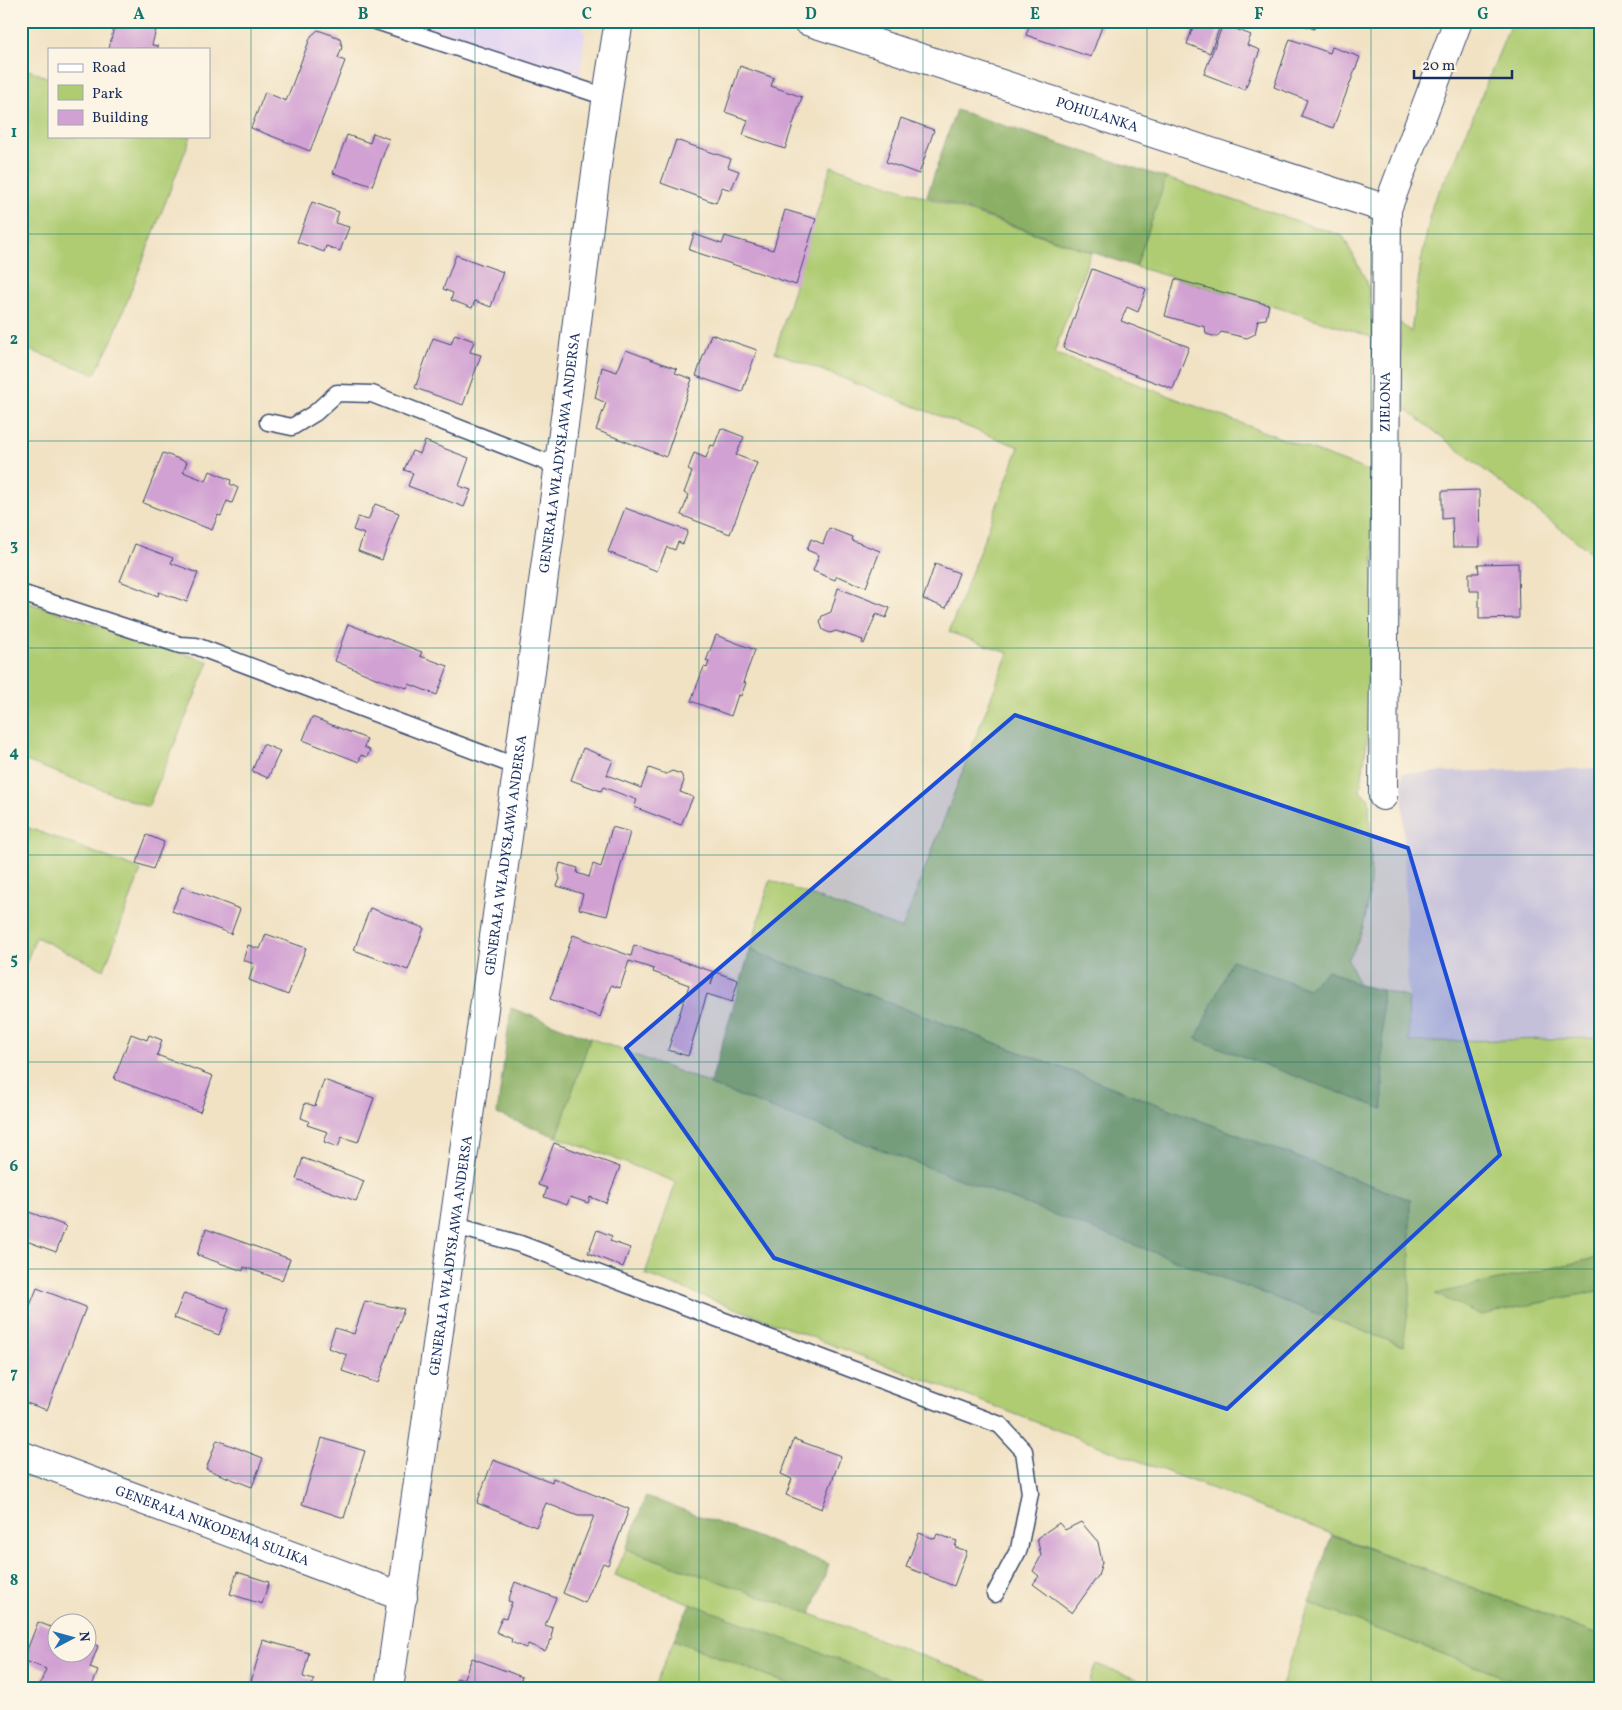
<svg xmlns="http://www.w3.org/2000/svg" width="1622" height="1710" font-family="Vollkorn,serif">
<rect width="100%" height="100%" fill="#fcf5e5"/>
<filter id="ink" filterUnits="userSpaceOnUse"><feTurbulence type="fractalNoise" baseFrequency=".02" numOctaves="2"/><feDisplacementMap in="SourceGraphic" scale="10" xChannelSelector="R" yChannelSelector="G"/><feConvolveMatrix kernelMatrix="1 2 1 2 8 2 1 2 1" color-interpolation-filters="sRGB"/></filter>
<filter id="wash" filterUnits="userSpaceOnUse"><feTurbulence type="fractalNoise" baseFrequency=".0096" numOctaves="4" result="noise"/><feDisplacementMap in="SourceGraphic" scale="20" xChannelSelector="R" yChannelSelector="G"/><feGaussianBlur stdDeviation="1.12" result="paint"/><feColorMatrix in="noise" values="0 0 0 0 0 0 0 0 0 0 0 0 0 0 0 0 0 1.4 0 .05"/><feComposite in="paint" operator="in"/></filter>
<g filter="url(#wash)">
<rect width="100%" height="100%" fill="#f1e2c4"/>
<polygon fill="#e2d4f3" points="409,21 579,21 585,35 579,79"/>
<polygon fill="#c5c0da" points="1601,768 1601,1038 1409,1042 1402,773"/>
<g fill="#afcc73" stroke="#657e68">
<polygon points="1512,21 1601,21 1601,560 1403,407 1399,322 1411,332 1421,262 1433,202 1454,163"/>
<polygon points="21,67 49,78 49,136 191,136 112,340 95,374 21,347"/>
<path d="M831,166L1091,252L1054,353L1374,473L1372,704L1360,792L1369,799C1370,853 1378,913 1348,960L1359,985L1329,970L1308,989L1232,961L1382,1109V990L1408,998L1409,1042L1601,1038V1257L1436,1294L1482,1314L1601,1290V1636L645,1274L676,1182L557,1137L590,1038L1403,1346L1410,1200L750,950L770,880L902,929L1008,653L949,632L1019,447L775,352Z"/>
<polygon points="1166,178 1343,236 1367,282 1375,338 1269,305 1136,267"/>
<polygon points="21,600 209,662 148,807 21,759"/>
<polygon points="21,825 141,870 104,970 36,937 21,976"/>
<polygon points="626,1549 811,1614 1011,1689 915,1689 615,1575"/>
<polygon points="1309,1603 1535,1689 1281,1689"/>
<polygon points="674,1640 802,1689 653,1689"/>
<polygon points="1096,1664 1163,1689 1087,1689"/>
</g>
<g fill="#8bb065" stroke="#537062">
<polygon points="956,110 1166,178 1136,267 927,196"/>
<polygon points="750,950 1410,1200 1410,1299 1403,1346 710,1085"/>
<polygon points="1232,960 1308,989 1328,970 1359,985 1382,990 1383,1109 1196,1039"/>
<polygon points="511,1008 590,1038 557,1137 497,1114"/>
<polygon points="1601,1257 1601,1290 1482,1315 1435,1294"/>
<polygon points="646,1496 829,1564 811,1614 626,1549"/>
<polygon points="1332,1535 1601,1636 1601,1689 1535,1689 1309,1603"/>
<polygon points="690,1603 913,1688 913,1689 802,1689 674,1640"/>
</g>
<g id="blocks">
<g fill="#d1a1d3">
<polygon points="137,21 157,26 152,45 158,46 158,49 109,49 115,22 135,27"/>
<polygon points="1031,21 1104,21 1091,57 1026,35"/>
<polygon points="1195,21 1222,21 1210,53 1187,44"/>
<polygon points="1293,21 1317,21 1314,29"/>
<polygon points="1223,24 1251,35 1247,45 1260,50 1245,90 1204,74"/>
<polygon points="318,30 340,38 342,47 338,58 345,61 310,151 251,128 265,92 286,101 311,36"/>
<polygon points="1290,39 1330,53 1332,47 1360,57 1333,128 1301,116 1307,100 1274,87"/>
<polygon points="740,66 774,78 771,86 802,97 785,149 743,135 748,120 725,112"/>
<polygon points="901,118 934,130 919,174 886,162"/>
<polygon points="373,133 389,139 372,186 333,173 347,135 370,143"/>
<polygon points="676,140 731,159 728,167 739,171 731,190 722,187 716,203 661,183"/>
<polygon points="312,202 339,212 335,223 349,227 340,251 326,246 324,252 297,242"/>
<polygon points="785,210 816,219 796,285 689,250 694,234 722,244 725,236 773,250"/>
<polygon points="456,255 503,272 491,307 475,301 472,308 451,300 453,293 443,289"/>
<polygon points="1092,269 1146,289 1138,312 1127,307 1121,321 1189,347 1173,389 1063,348"/>
<polygon points="1175,279 1269,305 1266,319 1258,320 1255,334 1247,338 1221,332 1217,337 1206,334 1205,327 1165,316"/>
<polygon points="455,334 474,341 470,352 481,355 463,405 415,388 433,338 451,344"/>
<polygon points="711,334 757,350 742,392 696,376"/>
<polygon points="626,350 677,369 675,373 692,379 666,457 596,430 606,403 595,398 602,367 617,372"/>
<polygon points="721,428 744,437 736,455 757,463 730,534 681,515 689,495 684,493 692,472 688,470 694,453 706,458 711,445 714,446"/>
<polygon points="425,441 469,458 459,486 471,490 464,507 408,486 413,473 404,470 412,451 420,454"/>
<polygon points="163,453 187,462 183,472 206,481 210,471 231,480 230,484 238,488 232,503 227,501 221,516 218,515 212,530 143,503"/>
<polygon points="1479,490 1480,547 1453,547 1452,518 1442,519 1442,491"/>
<polygon points="375,504 399,513 382,560 358,551 364,534 353,530 358,517 368,520"/>
<polygon points="625,508 688,531 683,544 678,542 675,550 667,547 657,571 608,552"/>
<polygon points="829,528 852,537 851,540 880,551 866,587 837,576 835,580 813,571 819,555 807,550 811,539 823,544"/>
<polygon points="135,544 173,558 171,563 198,573 187,602 159,592 158,596 120,581"/>
<polygon points="1518,563 1519,618 1479,619 1479,591 1469,591 1469,573 1479,573 1478,564"/>
<polygon points="935,564 959,573 946,608 923,599"/>
<polygon points="838,588 890,608 886,618 876,614 864,644 862,643 863,640 836,631 830,633 823,630 820,622 822,616 831,612"/>
<polygon points="348,624 422,652 420,656 448,666 437,695 409,684 407,688 378,679 335,661"/>
<polygon points="716,635 755,650 743,682 746,683 741,696 738,695 731,716 691,701 704,667 707,668 709,662 706,661"/>
<polygon points="312,717 367,739 364,747 370,750 367,757 361,755 359,762 303,740"/>
<polygon points="263,744 280,751 268,778 252,771"/>
<polygon points="583,748 613,760 607,775 641,788 649,768 666,774 672,771 681,774 684,781 680,792 693,797 681,825 634,807 637,800 603,787 601,791 571,780"/>
<polygon points="612,827 630,832 607,916 579,909 583,894 557,886 560,879 558,871 560,863 578,868 577,873 589,877 593,864 601,867"/>
<polygon points="147,835 164,842 153,869 136,863"/>
<polygon points="182,887 240,909 231,934 172,911"/>
<polygon points="370,908 424,928 408,970 354,950"/>
<polygon points="266,934 306,948 288,995 249,980 254,964 243,960 248,945 260,949"/>
<polygon points="573,935 631,956 634,945 714,972 711,985 715,972 738,980 732,1002 707,994 688,1056 668,1050 689,985 653,972 654,969 629,961 620,988 611,985 600,1017 550,999"/>
<polygon points="131,1034 147,1040 149,1035 162,1040 157,1055 213,1076 200,1112 114,1079"/>
<polygon points="324,1080 374,1098 358,1142 342,1137 338,1147 324,1142 328,1132 307,1125 309,1121 301,1118 305,1103 315,1106"/>
<polygon points="554,1143 620,1167 606,1203 590,1197 588,1203 570,1197 567,1205 544,1197 547,1188 538,1185"/>
<polygon points="303,1158 364,1181 356,1201 296,1179"/>
<polygon points="21,1209 66,1226 56,1252 21,1239"/>
<polygon points="206,1229 290,1259 282,1280 244,1267 243,1271 197,1255"/>
<polygon points="597,1230 612,1236 610,1241 630,1248 623,1267 588,1253"/>
<polygon points="37,1288 86,1307 47,1410 21,1401 21,1328"/>
<polygon points="184,1293 229,1309 219,1335 174,1318"/>
<polygon points="365,1301 404,1309 378,1383 342,1371 347,1355 328,1348 335,1328 354,1334"/>
<polygon points="322,1438 365,1451 344,1518 302,1504"/>
<polygon points="794,1439 841,1456 822,1509 786,1495 792,1479 781,1474"/>
<polygon points="217,1440 263,1458 252,1487 206,1469"/>
<polygon points="493,1460 552,1482 553,1478 629,1509 608,1565 603,1563 585,1603 563,1593 594,1516 578,1516 546,1503 536,1527 477,1503"/>
<polygon points="1081,1522 1098,1542 1102,1562 1098,1576 1072,1613 1033,1584 1039,1576 1033,1571 1041,1556 1037,1538 1059,1523 1065,1530"/>
<polygon points="919,1533 935,1539 937,1534 957,1541 955,1547 967,1551 954,1586 906,1567"/>
<polygon points="237,1572 269,1582 262,1604 230,1594"/>
<polygon points="515,1582 556,1598 545,1625 553,1628 551,1637 552,1638 545,1651 528,1644 526,1648 511,1642 512,1639 496,1632 502,1617 506,1618 512,1602 508,1601"/>
<polygon points="38,1622 58,1630 58,1652 88,1652 88,1641 98,1646 90,1668 98,1671 92,1686 99,1689 39,1687 46,1669 23,1660"/>
<polygon points="263,1640 309,1653 303,1677 314,1680 311,1689 249,1689"/>
<polygon points="472,1658 522,1677 517,1689 452,1689 457,1678 463,1680"/>
</g>
</g>
</g>
<g filter="url(#ink)">
<use href="#blocks" fill-opacity="0" stroke="#3b4a6d" stroke-width="1"/>
<g fill="none" stroke-linecap="round" stroke-linejoin="round">
<defs>
<g id="service">
<polyline points="376,21 606,97"/>
<polyline points="268,422 292,427 315,413 337,393 372,394 559,467"/>
<polyline points="21,593 180,645 196,646 518,767"/>
<polyline points="456,1226 520,1244 1000,1425 1024,1451 1030,1493 1019,1549 995,1594"/>
</g>
<g id="minor">
<path id="s1" d="M807,21L1387,209"/>
<path id="s2" d="M1383,796L1387,209L1458,21"/>
<path id="s3" d="M21,1455L403,1597"/>
<path id="s4" d="M389,1689C447,1298 499,907 552,516C575,351 591,185 619,21"/>
</g>
</defs>
<use href="#service" stroke="#3b4a6d" stroke-width="19"/>
<use href="#minor" stroke="#3b4a6d" stroke-width="30"/>
<use href="#service" stroke="#fff" stroke-width="16"/>
<use href="#minor" stroke="#fff" stroke-width="28"/>
</g>
</g>
<path fill="#1d4ed8" fill-opacity="0.2" stroke="#1d4ed8" stroke-width="4" stroke-linejoin="round" d="M1015,715L1408,848L1500,1155L1227,1409L774,1258L626,1048Z"/>
<path fill="none" stroke="#0f766e" stroke-width="1" stroke-opacity="0.55" d="M251,21V1689M475,21V1689M699,21V1689M923,21V1689M1147,21V1689M1371,21V1689M21,234H1601M21,441H1601M21,648H1601M21,855H1601M21,1062H1601M21,1269H1601M21,1476H1601"/>
<g text-anchor="middle" dominant-baseline="central" stroke-width="5" stroke-linejoin="round" paint-order="stroke">
<g font-size="14" fill="#1b2f5e" stroke="#fcf5e5">
<text stroke="none"><textPath href="#s1" startOffset="305">POHULANKA</textPath></text>
<text stroke="none"><textPath href="#s2" startOffset="394">ZIELONA</textPath></text>
<text stroke="none"><textPath href="#s4" startOffset="1248">GENERAŁA WŁADYSŁAWA ANDERSA</textPath></text>
<text stroke="none"><textPath href="#s4" startOffset="842">GENERAŁA WŁADYSŁAWA ANDERSA</textPath></text>
<text stroke="none"><textPath href="#s4" startOffset="438">GENERAŁA WŁADYSŁAWA ANDERSA</textPath></text>
<text stroke="none"><textPath href="#s3" startOffset="204">GENERAŁA NIKODEMA SULIKA</textPath></text>
</g>
</g>
<rect width="1622" height="1710" fill="none" stroke="#fcf5e5" stroke-width="55"/>
<rect x="48" y="48" width="162" height="90" fill="#fcf5e5" stroke="#a2a6af"/>
<rect x="58" y="64" width="25" height="8" fill="#ffffff" stroke="#a2a6af"/>
<text x="92" y="72" font-size="15" fill="#1b2f5e">Road</text>
<rect x="58" y="85" width="25" height="15" fill="#afcc73" stroke="#a2a6af"/>
<text x="92" y="98" font-size="15" fill="#1b2f5e">Park</text>
<rect x="58" y="110" width="25" height="15" fill="#d1a1d3" stroke="#a2a6af"/>
<text x="92" y="122" font-size="15" fill="#1b2f5e">Building</text>
<g transform="translate(72 1638) rotate(84)"><circle r="24" fill="#fcf5e5" stroke="#a2a6af"/>
<path d="M0-4L9 19L0 12L-9 19Z" fill="#1f6fb2"/>
<text y="-8" font-size="14" font-weight="bold" text-anchor="middle" fill="#1b2f5e">N</text>
</g>
<path d="M1414 70v8h98v-8" fill="none" stroke="#1b2f5e" stroke-width="2.5"/>
<text x="1422" y="70" font-size="15" fill="#1b2f5e" stroke="#fcf5e5" stroke-width="4" paint-order="stroke">20 m</text>
<rect x="28" y="28" width="1566" height="1654" fill="none" stroke="#0f766e" stroke-width="2"/>
<g font-size="16" text-anchor="middle" font-weight="bold" fill="#0f766e">
<text x="139" y="19">A</text>
<text x="363" y="19">B</text>
<text x="587" y="19">C</text>
<text x="811" y="19">D</text>
<text x="1035" y="19">E</text>
<text x="1259" y="19">F</text>
<text x="1483" y="19">G</text>
<text x="14" y="137">1</text>
<text x="14" y="344">2</text>
<text x="14" y="550">3</text>
<text x="14" y="757">4</text>
<text x="14" y="964">5</text>
<text x="14" y="1171">6</text>
<text x="14" y="1378">7</text>
<text x="14" y="1585">8</text>
</g>
</svg>
